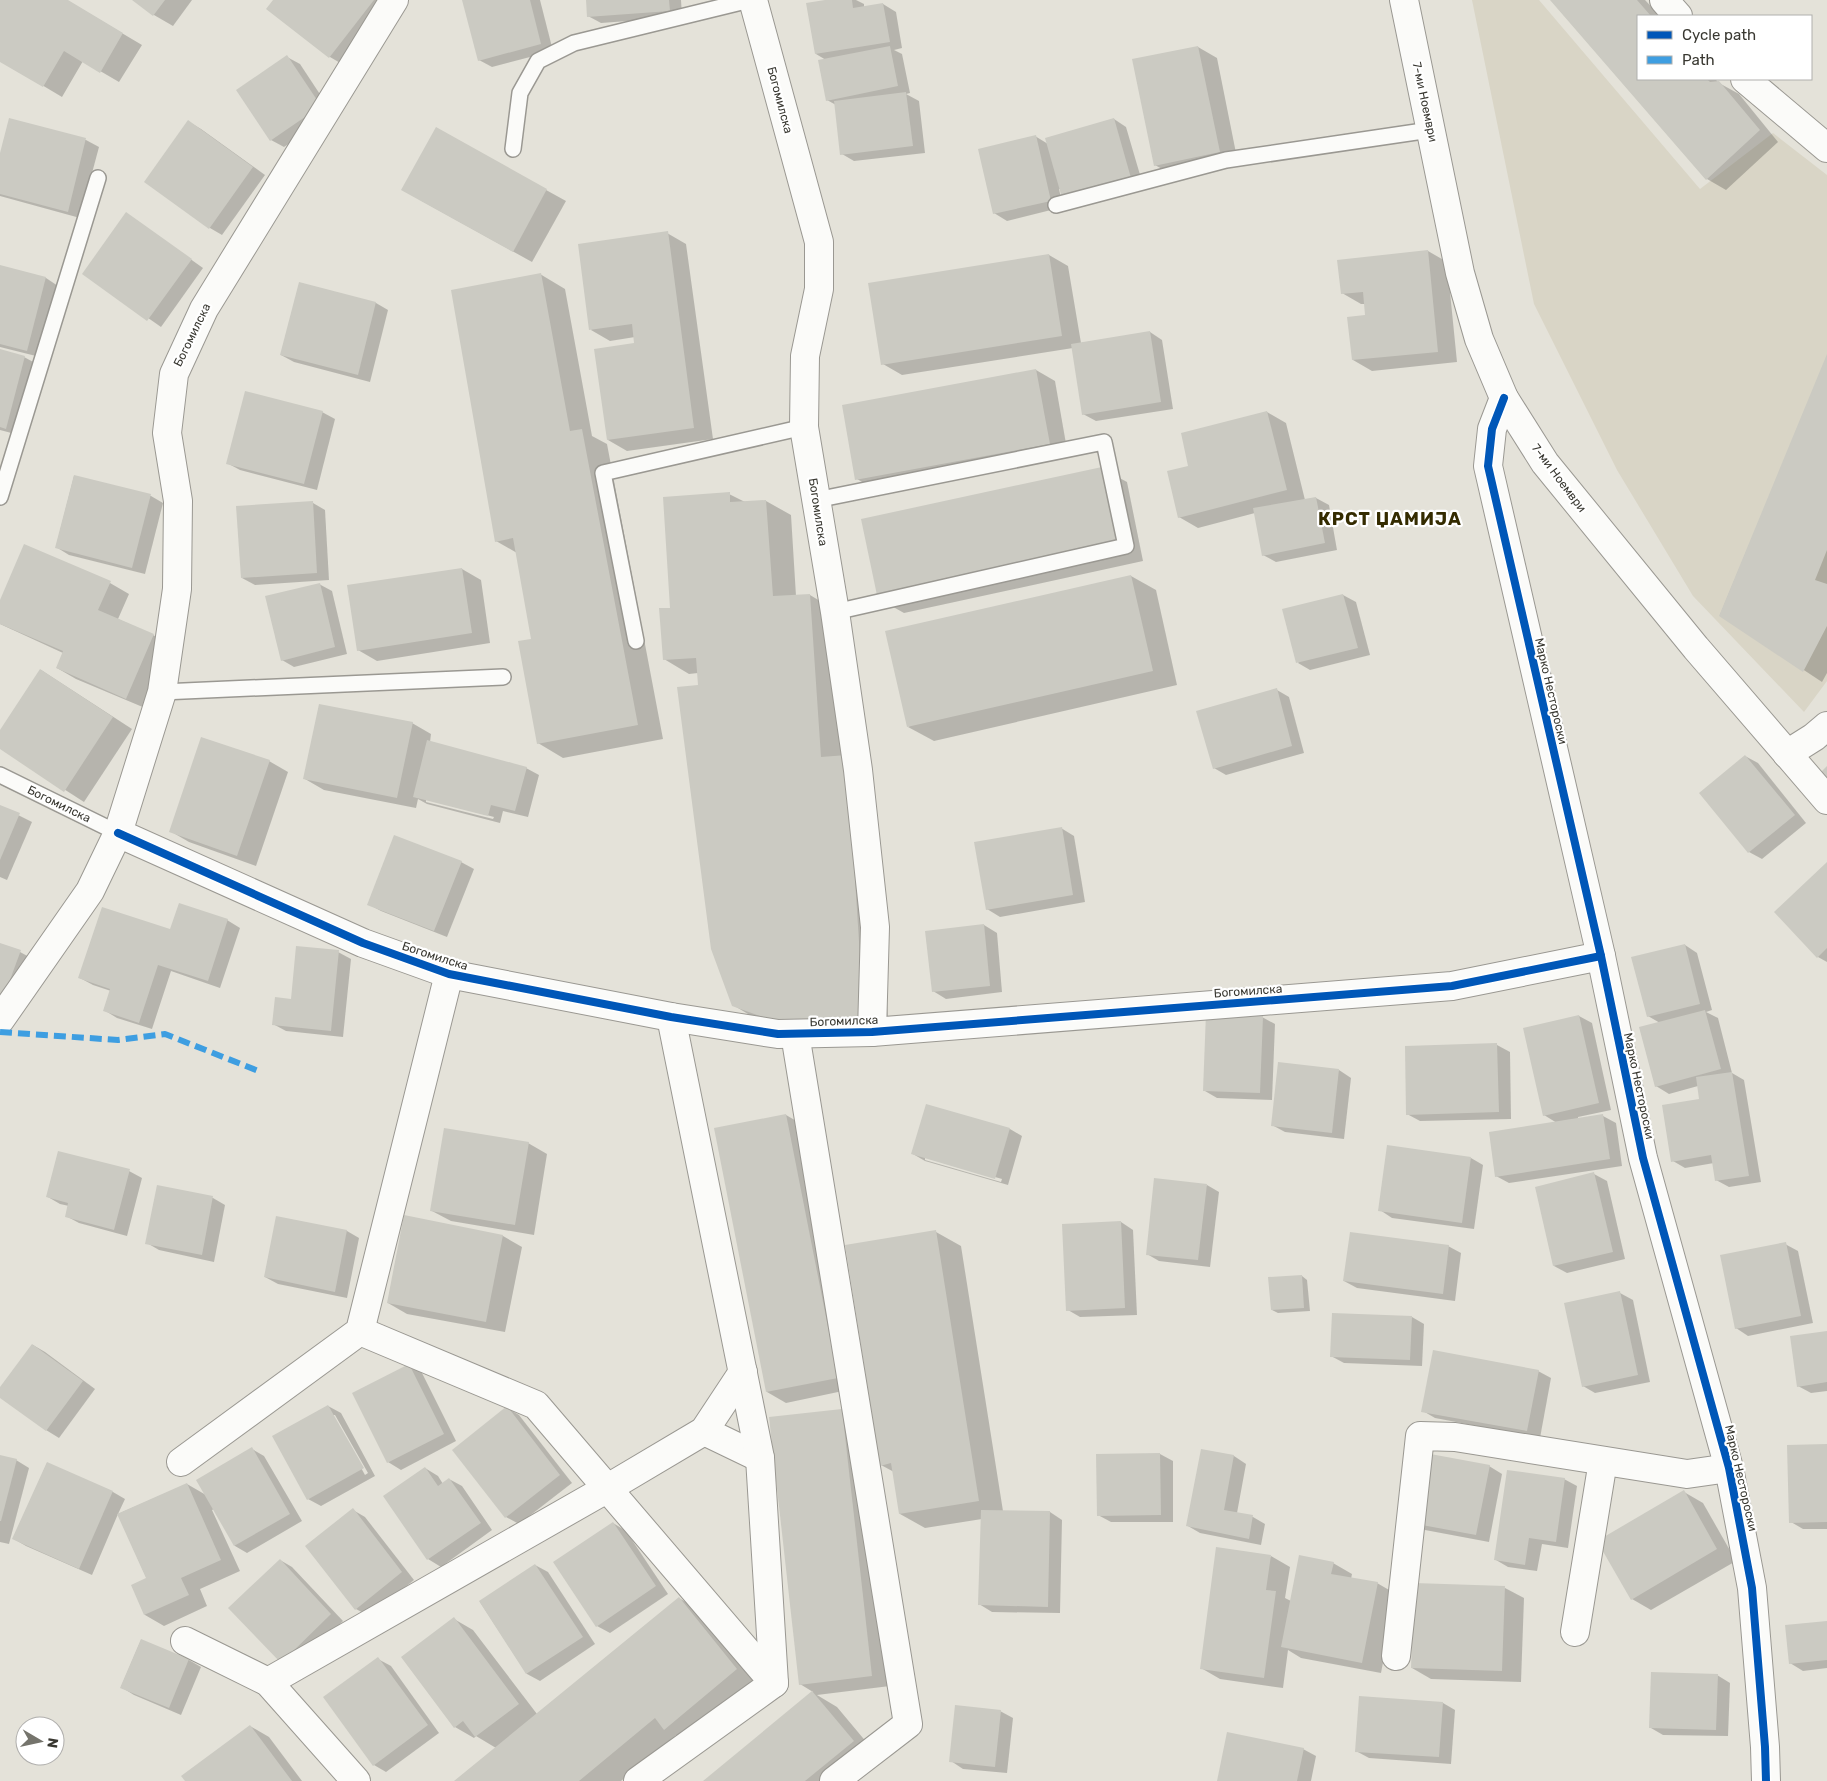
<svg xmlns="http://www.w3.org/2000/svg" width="1827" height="1781" font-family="Rubik,sans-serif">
<rect width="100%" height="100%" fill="#e4e2d9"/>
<polygon fill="#d9d5c6" points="1472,0 1539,0 1700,189 1773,133 1827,175 1827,681 1804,712 1693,596 1617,470 1534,304"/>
<g fill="#0003" fill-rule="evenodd">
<polygon points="0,0 66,0 142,45 119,82 83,61 62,97 0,60"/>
<polygon points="134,0 192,0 173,26 154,15"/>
<polygon points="274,0 379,0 342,64 330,57 268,9"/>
<polygon points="464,0 540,0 553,51 492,67 479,60"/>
<polygon points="587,0 681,0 682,17 601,23 588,16"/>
<polygon points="833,0 856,0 864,4 864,8 883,4 896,12 902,48 894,50 902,54 910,93 906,94 919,101 925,153 854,161 842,154 836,105 827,100 826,60 816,54"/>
<polygon points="1552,0 1645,0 1660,16 1638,16 1638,79 1715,79 1719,83 1739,94 1778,142 1726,190 1707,179"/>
<polygon points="1198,47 1217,58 1238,163 1174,176 1155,165"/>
<polygon points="287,57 300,64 333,114 284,147 271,140"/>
<polygon points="1114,119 1126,127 1143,185 1061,189 1059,189 1063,207 1007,221 994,213 1035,136 1048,144"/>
<polygon points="10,120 86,140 99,147 80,218 0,196 0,158"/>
<polygon points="189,122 201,129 265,175 222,235 210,228"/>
<polygon points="436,129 566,201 532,262 422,201"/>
<polygon points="127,214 203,268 161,327 84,273"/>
<polygon points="667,233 686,244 713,439 627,451 608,440 636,344 635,337 610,341 591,330"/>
<polygon points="1428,251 1447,262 1457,362 1372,371 1353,360 1367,316 1366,304 1361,304 1342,293"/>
<polygon points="1049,255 1068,266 1081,343 1150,332 1162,340 1173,409 1096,421 1083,414 1073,348 902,375 883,364"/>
<polygon points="0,267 46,278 58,286 40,357 0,347"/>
<polygon points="540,274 565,289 592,436 607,444 663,739 563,758 538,743 532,640 517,553 496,541"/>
<polygon points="300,283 376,303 388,310 370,382 294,362 281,355"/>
<polygon points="0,351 24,357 37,364 19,435 0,430"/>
<polygon points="1827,357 1827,673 1822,682 1720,615"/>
<polygon points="1036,370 1055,381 1068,455 876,490 857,479"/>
<polygon points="322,412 335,419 317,490 240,470 227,463"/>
<polygon points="1267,412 1286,423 1305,500 1316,498 1329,505 1337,550 1276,562 1263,555 1255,513 1198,528 1179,517 1190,467"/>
<polygon points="1101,468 1127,482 1143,561 904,613 879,599"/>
<polygon points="74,476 151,496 163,503 145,574 69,555 56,547"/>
<polygon points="729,494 745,502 766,501 791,515 796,596 810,595 835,610 872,771 889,1033 758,1020 733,1005 698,673 689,674 664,659 671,609"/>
<polygon points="313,503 325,510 329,580 255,585 242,578"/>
<polygon points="462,569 481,580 490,643 377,661 358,650"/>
<polygon points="1131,576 1156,590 1177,685 934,741 908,727"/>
<polygon points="110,583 129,594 118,619 153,635 172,646 145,708 76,679 57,668 63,653 0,624 0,603"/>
<polygon points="319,584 332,591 347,654 294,667 282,660"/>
<polygon points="1343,595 1356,602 1370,655 1310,670 1298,663"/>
<polygon points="41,670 132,729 84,802 0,748 0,732"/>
<polygon points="1277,690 1289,697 1304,753 1226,775 1214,768"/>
<path d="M412,723L431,734L430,742L526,768L539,775L528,817L503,811L500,823L427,804L418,799L416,808L324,790L305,779ZM426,799L494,817L493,819L426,802Z"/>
<polygon points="1745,756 1758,763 1806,823 1762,859 1749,852 1701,793"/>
<polygon points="269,761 288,772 256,866 189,842 170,831"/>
<polygon points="0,806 32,822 7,880 0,877"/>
<polygon points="1061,828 1074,836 1085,902 1000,917 987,909"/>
<polygon points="461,862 474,869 447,937 381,911 368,904"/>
<polygon points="1827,864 1827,962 1818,957"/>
<polygon points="227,920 240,928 220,988 171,971 152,1029 117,1018 104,1010 111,991 93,985 80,978 171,931"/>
<polygon points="984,925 997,933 1002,992 946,999 933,991"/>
<polygon points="0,944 20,952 33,959 13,1013"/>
<polygon points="1685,945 1697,953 1712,1010 1706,1012 1718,1018 1732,1073 1744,1080 1761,1182 1729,1187 1716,1180 1714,1163 1685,1168 1673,1161 1700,1100 1698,1086 1669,1094 1656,1086 1660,1023 1648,1016"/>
<polygon points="338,952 351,959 343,1037 286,1031 273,1024 292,1000"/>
<polygon points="1579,1016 1592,1023 1611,1110 1578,1117 1578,1119 1603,1116 1616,1123 1622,1166 1509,1183 1496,1176 1557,1123 1544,1115 1524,1029"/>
<polygon points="1262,1017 1275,1024 1272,1100 1217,1098 1205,1091"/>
<polygon points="1497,1045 1510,1052 1511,1119 1420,1121 1407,1114 1406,1047"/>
<polygon points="1339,1070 1351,1078 1344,1139 1285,1132 1272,1125"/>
<polygon points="786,1115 805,1126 857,1388 786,1403 767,1392"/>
<path d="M1010,1129L1022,1136L1008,1185L925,1161L913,1154ZM925,1157L1002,1179L1001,1182L925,1160Z"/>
<polygon points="528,1143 547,1154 534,1235 451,1221 432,1211"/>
<polygon points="1471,1158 1483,1165 1474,1229 1392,1218 1380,1210"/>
<polygon points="129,1171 142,1178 127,1236 79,1223 66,1216 69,1206 60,1204 48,1197"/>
<polygon points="1594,1174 1607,1181 1625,1259 1567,1273 1554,1266"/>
<polygon points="1207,1185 1219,1192 1210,1267 1159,1261 1147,1254"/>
<polygon points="158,1187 213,1198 225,1205 214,1262 159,1250 147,1243"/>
<polygon points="405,1216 503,1236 522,1247 505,1332 407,1314 388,1303"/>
<polygon points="277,1217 347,1231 359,1238 347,1298 278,1284 265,1277"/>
<polygon points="1121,1222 1133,1230 1137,1315 1080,1317 1068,1310"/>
<polygon points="936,1232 961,1246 1003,1511 1050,1512 1062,1520 1060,1613 992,1612 979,1604 982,1519 925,1528 900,1514 894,1472 881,1465"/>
<polygon points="1785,1244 1798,1251 1813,1323 1748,1336 1736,1328"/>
<polygon points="1448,1246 1461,1253 1455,1301 1357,1288 1344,1281"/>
<polygon points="1302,1276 1307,1280 1310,1311 1278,1313 1272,1310"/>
<polygon points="1620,1293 1633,1300 1650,1382 1595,1393 1583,1386"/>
<polygon points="1412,1317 1424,1324 1422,1366 1344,1363 1331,1356"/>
<polygon points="1827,1332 1827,1391 1811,1393 1798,1386"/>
<polygon points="33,1345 45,1352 95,1389 59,1438 46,1430 0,1396 0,1389"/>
<polygon points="409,1365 422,1373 456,1441 401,1470 388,1462"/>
<polygon points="1538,1371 1551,1378 1540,1438 1435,1418 1423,1411"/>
<path d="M328,1406L341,1413L375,1476L321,1506L308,1499ZM332,1415H335L368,1473L365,1475Z"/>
<polygon points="507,1408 519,1415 572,1483 519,1524 506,1517 454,1450"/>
<polygon points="842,1410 861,1421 890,1686 817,1695 837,1707 878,1756 847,1781 705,1781 813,1692 800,1684 770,1419"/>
<polygon points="1827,1445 1827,1529 1803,1529 1791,1522"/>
<polygon points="252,1449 264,1456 302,1521 247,1553 235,1546 214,1509 212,1510 240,1571 200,1589 207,1606 164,1626 145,1615 133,1585 147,1579 118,1514 92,1575 26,1546 14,1539 47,1463 113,1492 125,1499 118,1514 187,1484 206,1495"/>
<polygon points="1202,1450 1234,1456 1246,1464 1237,1513 1253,1517 1265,1524 1261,1545 1200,1533 1188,1526"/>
<polygon points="1160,1454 1173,1461 1173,1522 1111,1522 1098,1515 1098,1455"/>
<polygon points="0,1456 16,1460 29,1468 9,1544 0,1542"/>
<polygon points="1489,1466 1502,1474 1489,1542 1425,1530 1412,1522"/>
<polygon points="425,1468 438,1476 443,1484 449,1479 462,1486 492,1530 441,1567 428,1559 385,1496"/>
<polygon points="1564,1479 1577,1486 1568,1548 1542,1544 1537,1571 1508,1567 1496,1560"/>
<polygon points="1684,1492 1703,1503 1736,1561 1651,1610 1632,1599"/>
<polygon points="353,1510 365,1517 414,1580 369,1616 356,1609"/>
<polygon points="613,1523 626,1531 668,1594 610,1633 597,1626"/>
<polygon points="1271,1556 1290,1567 1285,1598 1291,1601 1333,1563 1352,1574 1351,1579 1377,1583 1396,1594 1381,1673 1301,1658 1288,1650 1283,1688 1220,1679 1201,1668"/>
<polygon points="280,1560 292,1567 343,1621 294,1669 230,1608"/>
<polygon points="535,1565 548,1572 595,1644 540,1681 527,1674 480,1602"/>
<polygon points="1505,1588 1524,1598 1521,1682 1431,1679 1412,1668"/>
<polygon points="679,1598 704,1613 762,1684 690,1743 676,1735 621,1781 455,1781 496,1748 476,1736 474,1738 455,1727 454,1619 473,1630 537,1714"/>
<polygon points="1827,1622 1827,1668 1803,1671 1790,1663"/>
<polygon points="141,1640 189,1660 201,1667 181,1715 134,1695 121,1687"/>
<polygon points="378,1659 391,1666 439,1733 386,1772 374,1765"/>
<polygon points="1717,1675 1730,1683 1728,1736 1663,1735 1651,1728"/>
<polygon points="1443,1703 1455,1710 1451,1764 1369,1758 1356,1751"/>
<polygon points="1000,1711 1013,1718 1007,1773 963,1769 951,1761"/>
<polygon points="250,1726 269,1737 302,1781 186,1781"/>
<polygon points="1303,1749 1316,1756 1311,1781 1219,1781"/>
</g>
<g fill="#cbcac2">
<polygon points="0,0 68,0 123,33 100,73 64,51 43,87 0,62"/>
<polygon points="132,0 165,0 153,16"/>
<polygon points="273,0 374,0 329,58 266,9"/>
<polygon points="462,0 530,0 541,44 478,61"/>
<polygon points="586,0 669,0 670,11 587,17"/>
<polygon points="825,0 852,0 853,8 883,3 890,42 815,54 806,3"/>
<polygon points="1550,0 1637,0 1651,16 1638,16 1638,79 1707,79 1710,82 1719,81 1760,130 1706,180"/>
<polygon points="890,46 898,86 826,101 818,60"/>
<polygon points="1198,46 1220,152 1154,166 1132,59"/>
<polygon points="287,55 321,106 270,141 236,90"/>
<polygon points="906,92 913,146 840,155 834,101"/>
<polygon points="9,118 86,138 68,212 0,194 0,153"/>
<polygon points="1114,118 1131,178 1062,198 1045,138"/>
<polygon points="188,120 253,167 209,229 144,182"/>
<polygon points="436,127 547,189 513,252 401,190"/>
<polygon points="1036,135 1051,201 993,214 978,149"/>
<polygon points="126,212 192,259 147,321 82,274"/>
<polygon points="668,231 694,428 607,440 594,349 634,343 632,324 589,330 578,244"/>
<polygon points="1428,250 1438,352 1352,360 1347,317 1365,315 1363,292 1341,294 1337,260"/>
<polygon points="1049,254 1062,336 881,365 868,283"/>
<polygon points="0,265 46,277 27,351 0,344"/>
<polygon points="541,273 570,431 582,429 638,725 537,744 518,641 531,639 513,538 495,542 451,290"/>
<polygon points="299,282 376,302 358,375 280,355"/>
<polygon points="1150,331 1161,402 1082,415 1071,344"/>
<polygon points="0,349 25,356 6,429 0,427"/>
<polygon points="1827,354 1827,550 1815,580 1827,584 1827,626 1803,672 1719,616"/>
<polygon points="1036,369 1050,444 855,480 842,405"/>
<polygon points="245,391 323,411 304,484 226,464"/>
<polygon points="1267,411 1287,490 1178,518 1167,471 1188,466 1181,433"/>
<polygon points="1102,467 1119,547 878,600 861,519"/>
<polygon points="74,475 151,494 132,568 55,548"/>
<polygon points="730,492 730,502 766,500 773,596 810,594 821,757 847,755 864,1019 785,1025 732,1006 711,949 677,687 698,685 696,658 663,660 659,608 670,608 663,497"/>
<polygon points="1316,497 1325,543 1262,556 1253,508"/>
<polygon points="313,501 317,573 241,578 236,506"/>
<polygon points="24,544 111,581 98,610 154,634 126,699 56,668 63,651 0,624 0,600"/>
<polygon points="462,568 472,633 357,651 347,585"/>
<polygon points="1131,575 1153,671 907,727 885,631"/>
<polygon points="320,583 335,647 281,661 265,596"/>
<polygon points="1343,594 1358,648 1296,663 1282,609"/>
<polygon points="40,669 113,717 64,792 0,749 0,730"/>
<polygon points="1277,688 1292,746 1213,769 1196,711"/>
<polygon points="319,704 413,722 397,798 303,779"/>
<polygon points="201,737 270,760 237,856 169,832"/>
<polygon points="427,740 527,767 515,811 491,805 488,816 413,797"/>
<polygon points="1745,755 1795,815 1748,853 1699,793"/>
<polygon points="1827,766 1827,781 1820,773"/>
<polygon points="0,805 20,813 0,860"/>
<polygon points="1062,827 1073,895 986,910 974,842"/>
<polygon points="394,835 462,861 434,931 367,905"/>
<polygon points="1827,862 1827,948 1817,958 1774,912"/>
<polygon points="179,903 228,919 208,981 158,965 139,1023 103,1011 110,989 78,978 102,907 170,929"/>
<polygon points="984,924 990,986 932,992 925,931"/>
<polygon points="0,943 21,950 0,1007"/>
<polygon points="1685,944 1700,1004 1647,1017 1631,957"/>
<polygon points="296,946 339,950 331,1031 272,1025 275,997 291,999"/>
<polygon points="1705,1010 1721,1069 1655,1087 1639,1027"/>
<polygon points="1206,1013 1263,1016 1260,1093 1203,1091"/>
<polygon points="1579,1015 1599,1103 1543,1116 1523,1028"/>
<polygon points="1497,1043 1499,1112 1406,1115 1405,1046"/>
<polygon points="1278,1062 1339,1069 1332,1133 1271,1126"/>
<polygon points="1732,1072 1749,1176 1715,1181 1711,1155 1671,1162 1662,1105 1699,1099 1696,1077"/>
<polygon points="926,1104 1010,1128 995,1179 911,1154"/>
<polygon points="786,1114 838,1378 766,1392 714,1128"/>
<polygon points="1603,1114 1610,1159 1495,1177 1489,1132"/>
<polygon points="444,1128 529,1142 515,1225 430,1211"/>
<polygon points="1387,1145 1471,1157 1462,1223 1378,1211"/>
<polygon points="58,1151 130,1169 114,1230 65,1217 68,1203 46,1197"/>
<polygon points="1594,1172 1613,1252 1553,1266 1535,1187"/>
<polygon points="1154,1178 1207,1184 1198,1260 1146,1255"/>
<polygon points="157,1185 213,1196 202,1255 145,1244"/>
<polygon points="404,1215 503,1235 486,1322 387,1303"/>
<polygon points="276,1216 347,1230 335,1292 264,1277"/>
<polygon points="1121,1221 1125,1308 1066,1311 1062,1224"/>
<polygon points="936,1230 979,1501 899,1514 891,1463 880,1466 845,1245"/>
<polygon points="1350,1232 1449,1245 1443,1294 1343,1281"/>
<polygon points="1786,1242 1801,1316 1735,1329 1720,1255"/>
<polygon points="1302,1275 1304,1308 1271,1310 1268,1277"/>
<polygon points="1620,1291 1638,1375 1582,1387 1564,1303"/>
<polygon points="1332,1313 1412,1316 1410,1360 1330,1357"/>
<polygon points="1827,1331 1827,1382 1797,1387 1790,1336"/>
<polygon points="32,1344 83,1381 46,1431 0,1398 0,1387"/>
<polygon points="1433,1350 1539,1370 1527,1431 1421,1412"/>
<polygon points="409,1364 444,1434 387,1463 352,1393"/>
<polygon points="328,1405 364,1468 307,1500 272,1436"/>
<polygon points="507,1406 560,1475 505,1518 452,1450"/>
<polygon points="842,1409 872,1676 799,1685 769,1417"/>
<polygon points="1827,1444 1827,1522 1789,1523 1787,1445"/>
<polygon points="252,1447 290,1514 234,1546 196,1480"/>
<polygon points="1201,1449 1234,1455 1224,1510 1253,1515 1249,1539 1186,1526"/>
<polygon points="1160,1453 1161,1515 1097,1516 1096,1454"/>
<polygon points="1425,1453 1490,1465 1476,1535 1411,1523"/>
<polygon points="0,1455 17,1459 1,1521 0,1521"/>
<polygon points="47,1462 113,1491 79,1569 12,1539"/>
<polygon points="425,1467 438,1486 449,1478 481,1523 427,1560 383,1496"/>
<polygon points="1507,1470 1565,1478 1556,1542 1529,1538 1525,1565 1494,1560"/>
<polygon points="187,1483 221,1560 181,1578 189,1595 144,1615 131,1585 146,1578 117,1514"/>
<polygon points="1684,1490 1717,1549 1631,1600 1597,1541"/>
<polygon points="353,1508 402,1572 355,1610 305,1546"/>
<polygon points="981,1510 1050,1511 1048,1607 978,1605"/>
<polygon points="613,1522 656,1586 596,1627 553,1562"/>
<polygon points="1216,1547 1271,1555 1266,1590 1276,1591 1264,1678 1200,1669"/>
<polygon points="1299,1555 1334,1562 1331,1574 1378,1582 1362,1663 1281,1647"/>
<polygon points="280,1559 331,1614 281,1663 228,1608"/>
<polygon points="535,1564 583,1637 526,1674 479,1601"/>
<polygon points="1414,1583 1505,1586 1502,1671 1411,1668"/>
<polygon points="679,1597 737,1669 664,1730 655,1718 579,1781 454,1781"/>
<polygon points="454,1617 519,1704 475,1737 463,1721 454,1728 401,1657"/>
<polygon points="1827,1621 1827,1660 1789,1664 1785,1625"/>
<polygon points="141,1639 189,1659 169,1708 120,1688"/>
<polygon points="378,1657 428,1725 373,1766 323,1697"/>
<polygon points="1651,1672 1718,1674 1716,1730 1649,1728"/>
<polygon points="812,1691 854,1741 805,1781 703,1781"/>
<polygon points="1359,1696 1443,1702 1439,1757 1355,1752"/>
<polygon points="955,1705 1001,1710 995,1767 949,1762"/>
<polygon points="250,1725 292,1781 185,1781 181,1776"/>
<polygon points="1227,1732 1304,1748 1297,1781 1217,1781"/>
</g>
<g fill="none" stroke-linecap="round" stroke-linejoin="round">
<defs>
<g id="service">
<polyline points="513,149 520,93 538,61 574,43 750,0"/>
<polyline points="1056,205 1226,160 1430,130"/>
<polyline points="0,497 98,178"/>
<polyline points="816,500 1104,442 1126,546 835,612"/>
<polyline points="636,641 603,473 804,427"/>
<polyline points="162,692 503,677"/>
<polyline points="0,775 118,833"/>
</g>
<g id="minor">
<polyline points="753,0 819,242 819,289 805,356 804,427 835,612 858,770 875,927 872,1032"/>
<polyline points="1664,0 1678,16"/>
<polyline points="1745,79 1827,148"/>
<polyline points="1504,398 1492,429 1488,466 1601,956 1643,1158 1729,1468 1752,1588 1765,1747 1766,1781"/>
<polyline points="1787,754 1814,737 1827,726"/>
<polyline points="118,833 363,943 449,974 671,1017 778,1034 872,1032 1452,986 1601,956"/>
<polyline points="0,1020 90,891 118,833 162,692 177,589 178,501 167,433 174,374 204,309 394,0"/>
<polyline points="795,1034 908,1724 834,1781"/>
<polyline points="360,1331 536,1405 774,1683"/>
<polyline points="704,1431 760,1458"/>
<polyline points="181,1462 360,1331 449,974"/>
<polyline points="1575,1632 1603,1461"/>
<polyline points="185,1641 268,1682 356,1781"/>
<polyline points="1396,1656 1420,1436 1455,1437 1687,1474 1729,1468"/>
<polyline points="268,1682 608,1488 704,1431 743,1372"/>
<polyline points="638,1781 774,1683 760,1458 671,1017"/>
</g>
<polyline id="tertiary" points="1404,0 1460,273 1479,339 1504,398 1545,463 1696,648 1827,800"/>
</defs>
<use href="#service" stroke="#9a9892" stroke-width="18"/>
<use href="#minor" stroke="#9a9892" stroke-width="30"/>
<use href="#tertiary" stroke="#9a9892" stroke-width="30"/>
<use href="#service" stroke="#fbfbf9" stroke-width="15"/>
<use href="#minor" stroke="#fbfbf9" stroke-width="28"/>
<use href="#tertiary" stroke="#fbfbf9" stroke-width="28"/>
<polyline stroke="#3e9ee1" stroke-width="6" stroke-dasharray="12 6" stroke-linecap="butt" points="0,1032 118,1040 165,1034 261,1072"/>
<defs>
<g id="cycleway">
<polyline points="1504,398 1492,429 1488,466 1601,956 1643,1158 1729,1468 1752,1588 1765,1747 1766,1781"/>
<polyline points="118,833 363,943 449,974 671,1017 778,1034 872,1032 1452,986 1601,956"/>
</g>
</defs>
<use href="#cycleway" stroke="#fff" stroke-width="11"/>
<use href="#cycleway" stroke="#0057b8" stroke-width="8"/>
</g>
<g text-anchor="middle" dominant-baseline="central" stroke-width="4.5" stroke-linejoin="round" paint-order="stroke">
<g font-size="12" fill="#393831" stroke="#fff">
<text transform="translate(780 100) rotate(75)">Богомилска</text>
<text transform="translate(1425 102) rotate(78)">7-ми Ноември</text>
<text transform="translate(192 335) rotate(-64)">Богомилска</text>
<text transform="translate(1559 478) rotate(53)">7-ми Ноември</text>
<text transform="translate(818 512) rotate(81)">Богомилска</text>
<text transform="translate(1551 691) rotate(77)">Марко Нестороски</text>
<text transform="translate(59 804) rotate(26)">Богомилска</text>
<text transform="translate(435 956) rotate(18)">Богомилска</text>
<text transform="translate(1248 991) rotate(-4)">Богомилска</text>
<text transform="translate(844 1021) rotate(-2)">Богомилска</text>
<text transform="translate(1639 1086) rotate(78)">Марко Нестороски</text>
<text transform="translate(1741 1478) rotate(77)">Марко Нестороски</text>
</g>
<g font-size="18" font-weight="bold" letter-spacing="1" fill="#342b00" stroke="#fff">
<text x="1390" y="519">КРСТ ЏАМИЈА</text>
</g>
</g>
<rect x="1637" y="15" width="175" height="65" fill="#ffffff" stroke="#b0afad"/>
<rect x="1647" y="31" width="25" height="8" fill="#0057b8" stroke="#b0afad"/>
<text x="1682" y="40" font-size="15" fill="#393831">Cycle path</text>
<rect x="1647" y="56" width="25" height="8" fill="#3e9ee1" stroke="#b0afad"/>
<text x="1682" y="65" font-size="15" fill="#393831">Path</text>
<g transform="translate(40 1741) rotate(99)"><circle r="24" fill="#ffffff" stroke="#b0afad"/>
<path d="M0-4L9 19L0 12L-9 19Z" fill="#75746c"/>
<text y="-8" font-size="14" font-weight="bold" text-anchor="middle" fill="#393831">N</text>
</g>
</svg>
